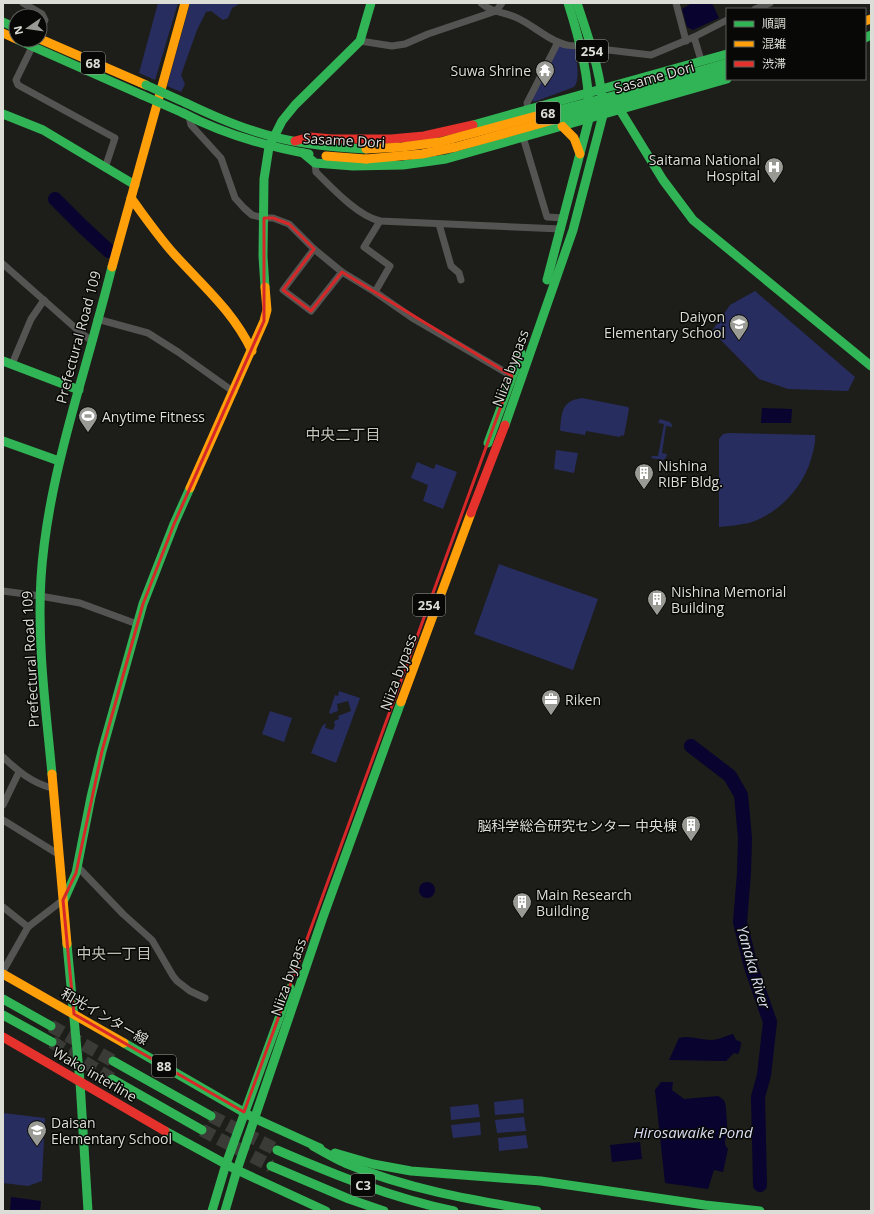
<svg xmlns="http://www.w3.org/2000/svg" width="874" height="1214" font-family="'Open Sans','Noto Sans JP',sans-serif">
<rect width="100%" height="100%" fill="#1d1d19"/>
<g fill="#282d5f">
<polygon points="158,3 178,3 155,80 139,73"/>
<polygon points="190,3 241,3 232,8 228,18 223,20 211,11 206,12 197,30 181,75 185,84 181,92 167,86"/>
<path d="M559,45L575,48C576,58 581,80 574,87L534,102L531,98Z"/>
<polygon points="755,291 855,377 848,391 788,389 759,379 712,331 730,305"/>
<path d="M582,398L628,407L629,409L624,436L621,435L620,437L586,431L585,435L561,431L560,430C562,412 561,401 582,398Z"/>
<polygon points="660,419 670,422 672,425 672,427 666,426 662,453 667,454 666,458 663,460 651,458 652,456 658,456 664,424 658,423"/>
<path d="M729,433L815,435C816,443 813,452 811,459C803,488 778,514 749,523C739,525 729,526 719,527V439L723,434Z"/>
<polygon points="556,450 578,453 574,473 554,469"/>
<polygon points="417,462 434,469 436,464 457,472 443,509 423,501 428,485 411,478"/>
<polygon points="499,564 598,599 573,670 474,634"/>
<polygon points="339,691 360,698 336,763 311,753 322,726 323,726 324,724 326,724 325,728 333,730 335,725 334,721 339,719 338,716 351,711 348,701 337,704 338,711 332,713 332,714 329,713 335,695 338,696"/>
<polygon points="270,711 292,718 284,742 262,734"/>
<polygon points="523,1099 524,1113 495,1115 494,1102"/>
<polygon points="478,1104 480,1117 451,1120 450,1107"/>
<polygon points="3,1113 45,1118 42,1181 28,1186 3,1183"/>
<polygon points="524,1117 526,1131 497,1133 495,1120"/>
<polygon points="480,1122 481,1135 453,1138 451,1125"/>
<polygon points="526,1135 528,1148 499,1151 498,1138"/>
</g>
<g fill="#08032f">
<polygon points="692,3 712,3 719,18 693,30 687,27 682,9"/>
<polygon points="762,408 792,409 791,423 761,423"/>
<circle cx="427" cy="890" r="8"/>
<path d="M733,1034L736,1040L741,1042C741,1044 740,1052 738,1054L734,1053L726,1061L669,1060L679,1038C690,1035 700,1040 711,1040C719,1040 725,1036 733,1034Z"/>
<path d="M661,1082H673L672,1090L684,1099L718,1096C721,1098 723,1099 725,1102C726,1106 728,1131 727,1135C725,1141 723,1143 728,1149L723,1172L714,1170L708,1189L665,1183L655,1090Z"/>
<polygon points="640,1142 642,1159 612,1162 610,1145"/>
<polygon points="11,1197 41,1201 40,1211 10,1211"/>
</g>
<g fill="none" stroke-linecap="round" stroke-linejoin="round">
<g stroke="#08032f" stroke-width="14">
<polyline points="55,199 83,227 109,251"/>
<polyline points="691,746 730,776 741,795 745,838 744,873 740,922 751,967 770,1022 764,1075 758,1097 760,1185"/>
</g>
<g stroke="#3a3a36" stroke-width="13" stroke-dasharray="13 6" stroke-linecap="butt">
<polyline points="51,1026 113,1061"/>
<polyline points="52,1042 112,1079"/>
<polyline points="211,1116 277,1150"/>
<polyline points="202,1130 271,1166"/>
</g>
<g stroke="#545452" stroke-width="7">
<polyline points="23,3 42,14 45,20 40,32"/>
<path d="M481,3C493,13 501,11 515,17C530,23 543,36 558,42C564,45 573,47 579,45"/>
<polyline points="676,3 686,41"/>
<polyline points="755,9 770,3"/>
<polyline points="694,37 701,60"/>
<polyline points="360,41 392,46 405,44 428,34 496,11 502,3"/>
<polyline points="34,43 16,80 18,85 115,138 105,168"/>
<polyline points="591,48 651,55 694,37 727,20"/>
<polyline points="528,109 527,103 558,42"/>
<polyline points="189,116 191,125 221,158 235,198 244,208 252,215 264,218 273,218 289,224 314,249 342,272 375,292 414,319 512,376"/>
<polyline points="523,137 547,217 564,218"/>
<path d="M315,163L316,172C332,188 358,216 380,221L561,229"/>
<polyline points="439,224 451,266 459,273 461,280"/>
<polyline points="314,249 283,290 311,311 342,272"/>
<polyline points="3,264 81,333 92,341"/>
<polyline points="375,292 390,266 364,247 380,221"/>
<polyline points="97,319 148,333 178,352 234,392"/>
<polyline points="12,364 31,319 44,300"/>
<polyline points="3,591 40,596 80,603 137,624"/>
<path d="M3,757C18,771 32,783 52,788"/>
<polyline points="3,805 19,772"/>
<polyline points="3,820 58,854"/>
<polyline points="78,867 123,914 152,940 173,976 177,981 190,991 205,998"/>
<polyline points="3,907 28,927"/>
<polyline points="3,971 28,927 63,900"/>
</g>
<g stroke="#30b455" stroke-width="9">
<polyline points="3,22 16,28"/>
<polyline points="865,38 871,35"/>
<polyline points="18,40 142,95"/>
<path d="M186,103C207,113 229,123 251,130C288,143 327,147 366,149"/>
<polyline points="613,106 620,110 663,180 693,220 871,366"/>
<path d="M183,113C223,134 265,146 309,154"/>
<polyline points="3,114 43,130 135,185"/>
<polyline points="473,125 727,54"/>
<polyline points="303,153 315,163 353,166 403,165 446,159 727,79"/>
<path d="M547,280L589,119C590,79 580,41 568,3"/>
<polyline points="265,287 263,256 264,179 269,147 282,121 295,105 360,41 371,3"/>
<polyline points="3,361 79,390"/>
<path d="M505,425L573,230L603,115C603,76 589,40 577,3"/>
<polyline points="3,441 59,461"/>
<polyline points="488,443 521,353"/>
<path d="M52,774C46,710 37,644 41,578C45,516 60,456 77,395C89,353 101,310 112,267"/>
<polyline points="64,900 76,873 91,797 102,751 143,604 174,524 190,488"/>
<polyline points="67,944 80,1082 88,1211"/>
<polyline points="3,999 51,1026"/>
<polyline points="3,1015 52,1042"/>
<polyline points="124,1043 252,1117"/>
<polyline points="113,1061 211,1116"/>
<polyline points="112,1079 202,1130"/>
<polyline points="254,1118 320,1148"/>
<polyline points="165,1131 233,1168"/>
<path d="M313,1146C324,1152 334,1158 345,1163C406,1189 472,1200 537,1211"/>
<path d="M277,1150C335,1175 392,1198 454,1211"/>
<polyline points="335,1153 373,1164 411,1171 541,1181 705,1205 760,1211"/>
<polyline points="271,1166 349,1199 384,1211"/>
<polyline points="237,1170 326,1211"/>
<polyline points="212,1211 226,1164 290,988"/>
<polyline points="225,1211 237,1170 323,917 401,702"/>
</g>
<g stroke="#ff9f0a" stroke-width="9">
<polyline points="865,21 871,19"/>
<polyline points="3,33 16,39"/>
<polyline points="40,39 146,85"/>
<polyline points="562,126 574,138 580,154"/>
<polyline points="326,156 366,159"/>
<path d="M131,198C145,217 158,236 174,254C203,286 233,311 252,351"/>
<polyline points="112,267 185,3"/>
<polyline points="190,488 264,321 267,310 265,287"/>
<polyline points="401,702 471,513"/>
<polyline points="52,774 67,944"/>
<polyline points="3,974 124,1043"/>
</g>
<g stroke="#e5322d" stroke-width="9">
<polyline points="295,141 310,137 332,139 391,139 424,136 473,125"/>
<polyline points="471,513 505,425"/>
<polyline points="3,1037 165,1131"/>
</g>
<g stroke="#30b455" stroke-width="9">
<polyline points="146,85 186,103"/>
<polyline points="142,95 183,113"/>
<polyline points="536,116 624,93 727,63"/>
<polyline points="553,120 727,71"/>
</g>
<g stroke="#ff9f0a" stroke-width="9">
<polyline points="366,149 402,147 440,142 536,116"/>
<polyline points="366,159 422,154 456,147 553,120"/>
</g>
</g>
<path fill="none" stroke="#d62828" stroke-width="3" stroke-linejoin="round" d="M264,218H273L289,224L314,249L283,290L311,311L342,272L512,376L244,1112L74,1014L63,900L76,873L102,751L143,604L174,524L264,321Z"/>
<defs>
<symbol id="temple-pin" viewBox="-11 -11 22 30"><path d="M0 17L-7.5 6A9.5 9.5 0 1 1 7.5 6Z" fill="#9a9a94" stroke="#080906"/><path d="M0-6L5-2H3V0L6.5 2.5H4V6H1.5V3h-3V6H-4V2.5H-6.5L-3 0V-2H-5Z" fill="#fff"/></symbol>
<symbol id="hospital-pin" viewBox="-11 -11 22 30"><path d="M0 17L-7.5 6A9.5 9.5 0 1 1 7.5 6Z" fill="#9a9a94" stroke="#080906"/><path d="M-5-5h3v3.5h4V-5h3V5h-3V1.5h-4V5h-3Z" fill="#fff"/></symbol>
<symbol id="school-pin" viewBox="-11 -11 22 30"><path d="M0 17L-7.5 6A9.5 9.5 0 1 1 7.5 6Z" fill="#9a9a94" stroke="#080906"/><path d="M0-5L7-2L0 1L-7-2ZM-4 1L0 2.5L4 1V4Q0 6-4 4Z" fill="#fff"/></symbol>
<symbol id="stadium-pin" viewBox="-11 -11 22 30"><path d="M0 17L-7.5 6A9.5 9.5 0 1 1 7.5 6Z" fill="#9a9a94" stroke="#080906"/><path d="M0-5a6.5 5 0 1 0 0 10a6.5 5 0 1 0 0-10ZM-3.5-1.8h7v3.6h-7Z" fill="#fff"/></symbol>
<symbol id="building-pin" viewBox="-11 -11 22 30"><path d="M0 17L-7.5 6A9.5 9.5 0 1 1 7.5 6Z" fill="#9a9a94" stroke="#080906"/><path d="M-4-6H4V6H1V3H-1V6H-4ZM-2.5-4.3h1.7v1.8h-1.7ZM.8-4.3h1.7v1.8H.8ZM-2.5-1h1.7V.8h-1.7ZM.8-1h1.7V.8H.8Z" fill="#fff"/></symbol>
<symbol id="office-pin" viewBox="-11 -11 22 30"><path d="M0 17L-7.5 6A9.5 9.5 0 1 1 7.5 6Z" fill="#9a9a94" stroke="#080906"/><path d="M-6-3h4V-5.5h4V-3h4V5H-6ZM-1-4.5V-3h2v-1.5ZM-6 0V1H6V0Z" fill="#fff"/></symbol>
</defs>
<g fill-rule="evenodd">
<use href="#temple-pin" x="534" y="59" width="22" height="30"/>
<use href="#hospital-pin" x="763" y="156" width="22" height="30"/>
<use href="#school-pin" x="728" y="313" width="22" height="30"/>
<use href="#stadium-pin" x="77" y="405" width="22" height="30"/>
<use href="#building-pin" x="633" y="462" width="22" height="30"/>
<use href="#building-pin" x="646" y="588" width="22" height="30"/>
<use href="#office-pin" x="540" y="688" width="22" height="30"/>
<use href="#building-pin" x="680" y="814" width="22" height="30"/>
<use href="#building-pin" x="511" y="891" width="22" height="30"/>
<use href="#school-pin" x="26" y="1119" width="22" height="30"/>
</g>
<g text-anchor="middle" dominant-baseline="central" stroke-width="3" stroke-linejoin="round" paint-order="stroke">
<g fill="#080906" stroke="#9d9d98" stroke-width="1">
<rect x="576" y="40" width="32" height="22" rx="3"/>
<rect x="81" y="52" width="24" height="22" rx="3"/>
<rect x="536" y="102" width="24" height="22" rx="3"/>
<rect x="413" y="594" width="32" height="22" rx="3"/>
<rect x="152" y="1055" width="24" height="22" rx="3"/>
<rect x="351" y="1174" width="24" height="22" rx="3"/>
</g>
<g font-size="13" font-weight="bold" fill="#ddddd7">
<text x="592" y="51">254</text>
<text x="93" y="63">68</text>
<text x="548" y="113">68</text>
<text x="429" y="605">254</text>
<text x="164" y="1066">88</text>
<text x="363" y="1185">C3</text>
</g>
<g font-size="14" fill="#ddddd7" stroke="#080906" text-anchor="start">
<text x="531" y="70" text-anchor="end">Suwa Shrine</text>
<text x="760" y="159" text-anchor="end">Saitama National<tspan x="760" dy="16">Hospital</tspan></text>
<text x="725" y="316" text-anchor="end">Daiyon<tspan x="725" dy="16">Elementary School</tspan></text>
<text x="102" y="416">Anytime Fitness</text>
<text x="658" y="465">Nishina<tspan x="658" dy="16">RIBF Bldg.</tspan></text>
<text x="671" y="591">Nishina Memorial<tspan x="671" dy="16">Building</tspan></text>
<text x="565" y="699">Riken</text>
<text x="677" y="825" text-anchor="end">脳科学総合研究センター 中央棟</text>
<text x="536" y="894">Main Research<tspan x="536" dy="16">Building</tspan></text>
<text x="51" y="1122">Daisan<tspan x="51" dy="16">Elementary School</tspan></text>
</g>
<g font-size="14" fill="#ddddd7" stroke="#080906">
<text transform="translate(654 77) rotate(-16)">Sasame Dori</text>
<text transform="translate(344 140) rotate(3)">Sasame Dori</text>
<text transform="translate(78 337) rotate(-75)">Prefectural Road 109</text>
<text transform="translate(510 368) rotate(-70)">Niiza bypass</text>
<text transform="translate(30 659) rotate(-93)">Prefectural Road 109</text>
<text transform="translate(398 672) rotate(-70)">Niiza bypass</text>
<text transform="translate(288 977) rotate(-71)">Niiza bypass</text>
<text transform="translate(105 1016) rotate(30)">和光インター線</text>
<text transform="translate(95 1074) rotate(30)">Wako interline</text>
</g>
<g font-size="15" fill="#c4c5ba" stroke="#080906">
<text x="343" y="434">中央二丁目</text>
<text x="114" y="953">中央一丁目</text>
</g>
<g font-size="15" font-style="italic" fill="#d7dcf1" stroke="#080906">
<text transform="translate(754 967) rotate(74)">Yanaka River</text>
<text x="693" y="1132">Hirosawaike Pond</text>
</g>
</g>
<rect width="874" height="1214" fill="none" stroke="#ddddd7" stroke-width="8"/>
<rect x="726" y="8" width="140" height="72" fill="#080906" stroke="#5d5e5a"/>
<rect x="734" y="21" width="20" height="6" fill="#30b455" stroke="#5d5e5a"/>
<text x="762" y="28" font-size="12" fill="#ddddd7">順調</text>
<rect x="734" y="41" width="20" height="6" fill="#ff9f0a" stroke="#5d5e5a"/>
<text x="762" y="48" font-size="12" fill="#ddddd7">混雑</text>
<rect x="734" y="61" width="20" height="6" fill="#e5322d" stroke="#5d5e5a"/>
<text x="762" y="68" font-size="12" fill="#ddddd7">渋滞</text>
<g transform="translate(28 28) rotate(257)"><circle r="19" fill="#080906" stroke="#5d5e5a"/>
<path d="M0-3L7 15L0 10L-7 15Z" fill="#9a9a94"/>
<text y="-6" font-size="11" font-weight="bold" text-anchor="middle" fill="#ddddd7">N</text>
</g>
</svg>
